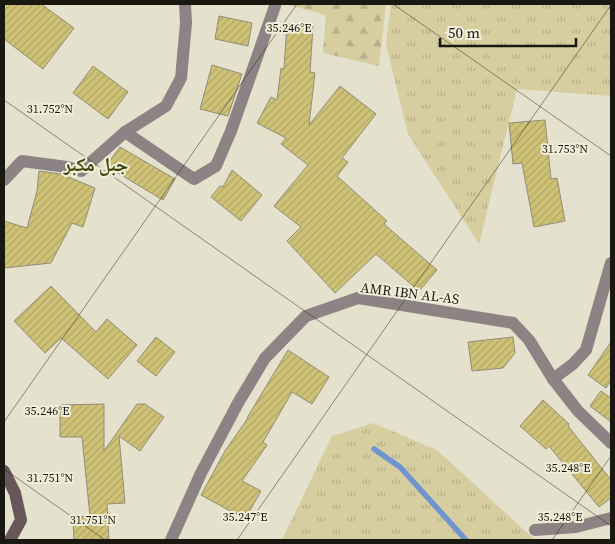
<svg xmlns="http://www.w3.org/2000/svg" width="615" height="544" font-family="'Source Serif 4','Noto Naskh Arabic',serif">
<defs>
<pattern id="grass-tufts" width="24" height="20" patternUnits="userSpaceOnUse" patternTransform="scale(1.25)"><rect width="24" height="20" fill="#d6cea0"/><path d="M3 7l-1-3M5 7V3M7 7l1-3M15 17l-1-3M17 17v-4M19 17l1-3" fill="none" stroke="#b7b089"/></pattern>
<pattern id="forest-firs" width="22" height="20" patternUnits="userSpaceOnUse" patternTransform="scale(1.25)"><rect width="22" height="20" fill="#d6cea0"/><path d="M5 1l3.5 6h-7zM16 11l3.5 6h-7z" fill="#b7b089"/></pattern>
<pattern id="building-hatch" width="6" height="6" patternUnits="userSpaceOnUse" patternTransform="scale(1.25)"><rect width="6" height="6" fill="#cfc276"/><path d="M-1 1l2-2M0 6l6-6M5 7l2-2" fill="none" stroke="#b1a665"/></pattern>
</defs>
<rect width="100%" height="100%" fill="#e4e1cc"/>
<g fill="url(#grass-tufts)">
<polygon points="391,4 611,4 611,96 517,89 479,244 408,134 386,44"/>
<polygon points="373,423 437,450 535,540 282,540 332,436"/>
</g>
<polygon fill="url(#forest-firs)" points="285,4 386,4 379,66 323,53 326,15"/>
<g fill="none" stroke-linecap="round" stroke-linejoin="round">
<polyline stroke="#7094d0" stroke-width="5.5" points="374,449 400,467 466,540"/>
</g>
<g fill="url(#building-hatch)" stroke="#908d7a">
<polygon points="4,4 41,4 74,28 43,69 4,39"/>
<polygon points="219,16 252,23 248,46 215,39"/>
<polygon points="287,24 313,26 310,72 315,73 309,125 340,86 376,114 342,158 348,162 337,176 387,221 384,224 437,270 419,291 376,254 335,293 287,241 301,227 274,206 308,165 281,144 286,138 257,123 271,97 277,100 281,68 284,69"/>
<polygon points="212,65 242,74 228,116 200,109"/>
<polygon points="93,66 128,92 108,119 73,93"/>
<polygon points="545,120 551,179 557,178 565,221 534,227 522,163 513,164 509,123"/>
<polygon points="120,147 175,179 163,200 106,166"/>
<polygon points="232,170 262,195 241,221 211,197 220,186 223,187"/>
<polygon points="39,171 61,174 95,188 83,227 72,223 51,263 4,268 4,221 27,228 37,191"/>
<polygon points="51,286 96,332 107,319 137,345 108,379 61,338 45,353 14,321"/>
<polygon points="156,337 175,352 156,376 137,361"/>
<polygon points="513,337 515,353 503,368 472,371 468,342"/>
<polygon points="611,342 611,380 606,388 588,375"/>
<polygon points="288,350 329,377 312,404 292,392 263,442 267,445 242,481 261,491 245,519 201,495 225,451 248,418 247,418"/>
<polygon points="601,391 611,398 611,422 590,406"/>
<polygon points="543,400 569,424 568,426 611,480 611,498 599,507 549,446 546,449 520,426"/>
<polygon points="104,404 104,451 137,404 145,404 164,417 140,451 119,436 125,503 107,504 109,540 74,540 73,517 90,516 82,437 60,437 60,405"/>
</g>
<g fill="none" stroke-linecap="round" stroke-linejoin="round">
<g stroke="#8d8385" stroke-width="12">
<polyline points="125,132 166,106 181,78 186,23 185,4"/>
<polyline points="4,180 22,161 67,167 81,171 125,132 194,179 216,166 231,131 275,6"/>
<polyline points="553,379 578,411 611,443"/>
<polyline points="535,530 576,527 611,518"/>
<polyline points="171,540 201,473 238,403 265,358 306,316 358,298 513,323 529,340 553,379 573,364 586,350 611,263"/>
</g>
<polyline stroke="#65575a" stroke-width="12" points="4,471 15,493 21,520 10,540"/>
</g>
<path fill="none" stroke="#1a1911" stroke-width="1" stroke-opacity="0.45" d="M393,4L611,156M4,100L611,526M4,422L297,4M4,469L105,540M237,540L611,5M552,540L611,456"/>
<g text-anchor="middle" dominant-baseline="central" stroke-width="4" stroke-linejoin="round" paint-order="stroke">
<g font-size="14" fill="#1a1911" stroke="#f1eed9">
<text transform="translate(410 293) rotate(7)">AMR IBN AL-AS</text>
</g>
<g font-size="19" font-weight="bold" fill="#3d470d" stroke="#f1eed9">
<text x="96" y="164">جبل مكبر</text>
</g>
</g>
<g font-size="12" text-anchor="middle" fill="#1a1911" stroke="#f1eed9" stroke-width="4" stroke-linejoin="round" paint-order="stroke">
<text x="289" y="32">35.246°E</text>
<text x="50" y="113">31.752°N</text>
<text x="565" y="153">31.753°N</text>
<text x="47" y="415">35.246°E</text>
<text x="568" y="472">35.248°E</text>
<text x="50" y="482">31.751°N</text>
<text x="245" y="521">35.247°E</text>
<text x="560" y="521">35.248°E</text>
<text x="93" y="524">31.751°N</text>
</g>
<rect width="615" height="544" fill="none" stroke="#1a1911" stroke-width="10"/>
<path d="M440 38v8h136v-8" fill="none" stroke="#1a1911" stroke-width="2.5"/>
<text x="448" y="38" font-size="15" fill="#1a1911" stroke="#f1eed9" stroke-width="4" paint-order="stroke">50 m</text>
</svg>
